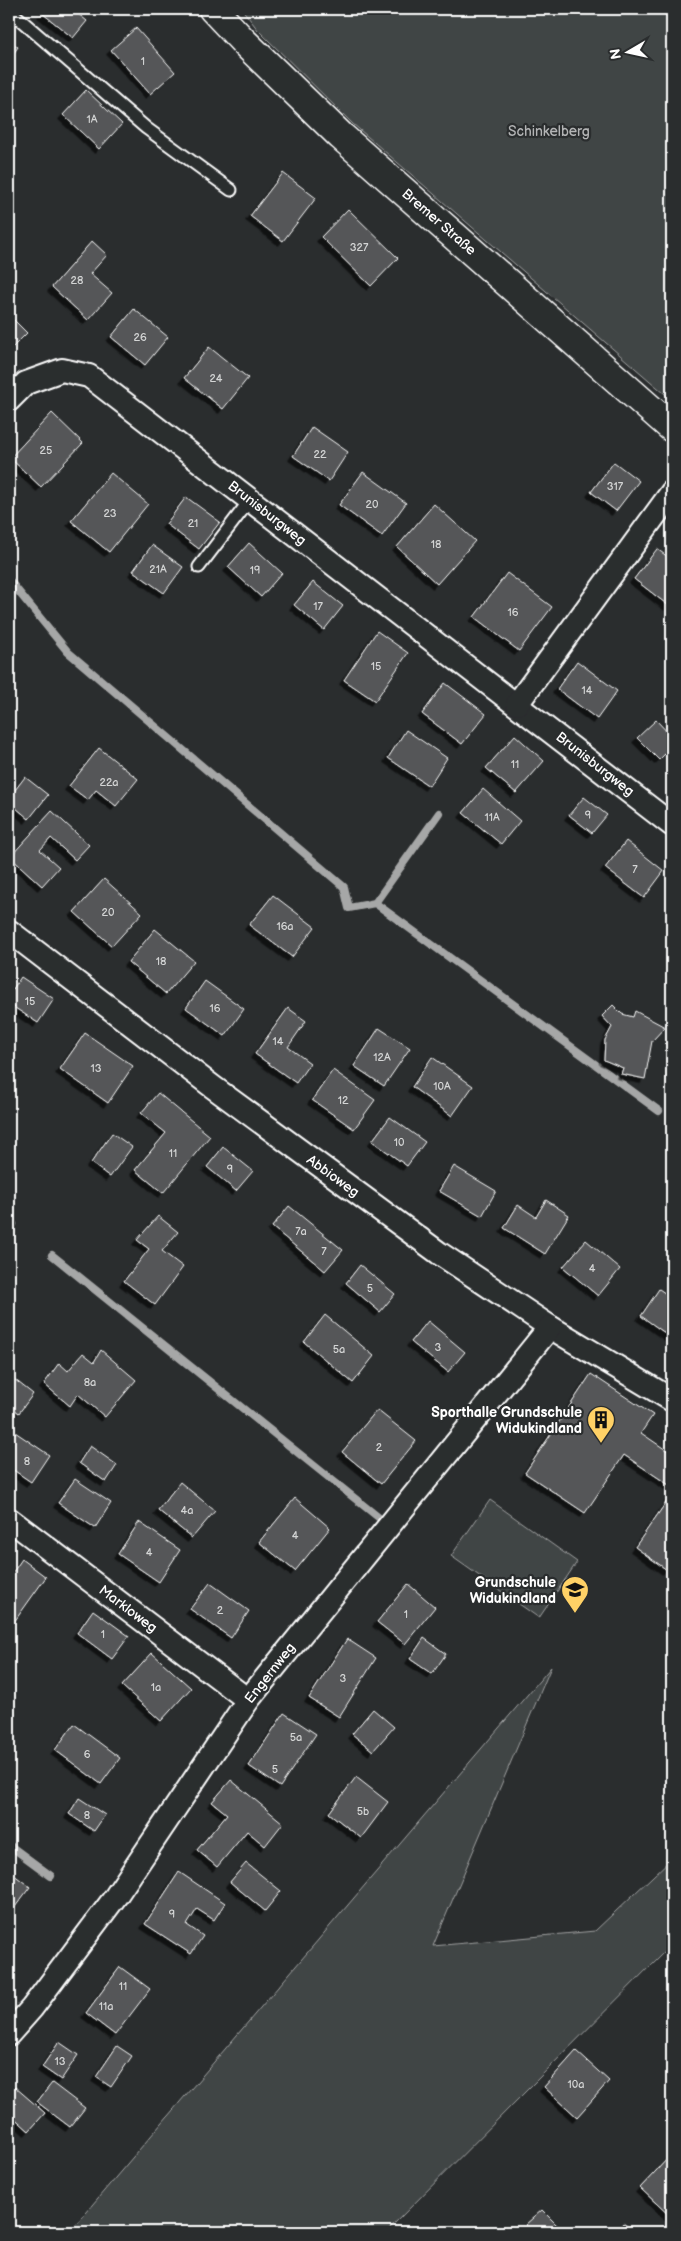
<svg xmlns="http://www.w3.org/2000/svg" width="681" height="2241" font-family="'Balsamiq Sans',sans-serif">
<defs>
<filter id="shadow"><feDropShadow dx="-4.5" dy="4.5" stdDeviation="0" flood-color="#0009"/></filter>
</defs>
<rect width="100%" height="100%" fill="#2a2d2e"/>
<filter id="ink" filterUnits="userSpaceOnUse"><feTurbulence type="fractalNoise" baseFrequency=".02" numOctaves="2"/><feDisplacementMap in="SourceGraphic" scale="10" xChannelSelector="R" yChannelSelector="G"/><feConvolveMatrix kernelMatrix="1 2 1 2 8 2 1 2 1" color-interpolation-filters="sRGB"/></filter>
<g filter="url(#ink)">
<g fill="#414445" stroke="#a0a2a2">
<polygon points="242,9 672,9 672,400 353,124 258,30"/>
<polygon points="490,1500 577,1562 539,1618 451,1556"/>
<polygon points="551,1667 433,1946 595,1931 672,1858 672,1944 386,2232 69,2232"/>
</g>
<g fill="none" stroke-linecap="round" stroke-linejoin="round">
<g stroke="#a6a7a7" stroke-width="8">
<polyline points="9,580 68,652 344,887 349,908 375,903 659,1111"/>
<polyline points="375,903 439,813"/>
<polyline points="9,1220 13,1224"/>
<polyline points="52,1255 378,1517"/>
<polyline points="9,1845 51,1876"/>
</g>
</g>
<g fill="#555758" stroke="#fff" filter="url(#shadow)">
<polygon points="46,9 72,9 87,21 73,38 42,13"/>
<polygon points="136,28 175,72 150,94 111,50"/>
<polygon points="9,40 18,47 9,60"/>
<polygon points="86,90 122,124 99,149 63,115"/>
<polygon points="283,173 316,198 283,241 250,216"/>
<polygon points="348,209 398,258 371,286 321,237"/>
<polygon points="92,241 107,255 90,274 112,293 88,320 52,287"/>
<polygon points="134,309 168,337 145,365 111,337"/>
<polygon points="9,315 27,333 9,351"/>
<polygon points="209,347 248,378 223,409 184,378"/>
<polygon points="52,413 83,443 41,487 10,458"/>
<polygon points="312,427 348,452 329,481 293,456"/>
<polygon points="614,462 639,481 616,511 591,492"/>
<polygon points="363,472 406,503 382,536 339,505"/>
<polygon points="111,473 148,504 109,552 71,521"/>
<polygon points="186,497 220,522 199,549 166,524"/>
<polygon points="434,504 475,541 437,584 397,547"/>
<polygon points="249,543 282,573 261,597 228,567"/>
<polygon points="152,545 183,567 164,593 133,571"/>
<polygon points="657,549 672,560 672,602 669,606 634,579"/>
<polygon points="507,573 552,607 519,651 474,617"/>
<polygon points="313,582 343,606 324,630 294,605"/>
<polygon points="377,631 408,653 375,701 344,680"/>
<polygon points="577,661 617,691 597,719 557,689"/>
<polygon points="445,683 486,714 462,744 422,714"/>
<polygon points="656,720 672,737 672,747 659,760 637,738"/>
<polygon points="406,730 447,758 429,786 388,758"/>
<polygon points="515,735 544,761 516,793 486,768"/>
<polygon points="99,748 138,779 116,806 96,790 88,800 69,786"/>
<polygon points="25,777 48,795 29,819 9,802 9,798"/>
<polygon points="483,789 520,821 501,844 463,813"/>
<polygon points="584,797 607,815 592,833 569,815"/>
<polygon points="52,811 89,845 75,860 51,838 40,850 59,867 42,886 10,857"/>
<polygon points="626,841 664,871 644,898 605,868"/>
<polygon points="104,879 142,913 112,946 74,912"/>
<polygon points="273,895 315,927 292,957 249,925"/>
<polygon points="155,929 194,961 166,994 128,962"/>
<polygon points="21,977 54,999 38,1023 9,1004 9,995"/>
<polygon points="205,981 244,1009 225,1036 186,1008"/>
<polygon points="613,1005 622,1014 633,1017 635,1011 665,1027 652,1041 645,1079 621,1074 623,1068 604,1060 605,1040 612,1027 602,1016"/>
<polygon points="288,1008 306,1021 288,1047 310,1063 296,1083 255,1054"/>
<polygon points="379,1028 410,1048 384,1086 354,1066"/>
<polygon points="85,1033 133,1066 108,1103 60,1069"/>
<polygon points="432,1057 473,1086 452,1116 412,1087"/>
<polygon points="333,1070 375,1100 354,1129 312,1100"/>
<polygon points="158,1093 210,1136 163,1193 135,1170 166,1133 141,1113"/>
<polygon points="390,1117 425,1142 407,1166 372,1141"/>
<polygon points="112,1133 132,1147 110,1177 91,1163"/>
<polygon points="223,1147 253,1171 236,1191 207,1167"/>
<polygon points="454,1166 496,1191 482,1216 439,1191"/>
<polygon points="546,1200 569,1215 545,1254 504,1228 518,1205 536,1217"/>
<polygon points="289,1206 343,1250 325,1271 272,1227"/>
<polygon points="158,1216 178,1232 162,1251 183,1267 155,1305 124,1281 149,1249 137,1240"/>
<polygon points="586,1240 620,1269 598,1296 563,1267"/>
<polygon points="360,1265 395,1294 380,1312 346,1283"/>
<polygon points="659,1289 672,1298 672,1338 641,1316"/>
<polygon points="325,1315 374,1356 353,1383 304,1342"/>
<polygon points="428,1321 465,1352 448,1372 411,1342"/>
<polygon points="101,1350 136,1380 105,1417 78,1394 70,1406 44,1384 59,1363 68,1371 83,1353 94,1362"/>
<polygon points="591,1374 653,1415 641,1433 672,1454 672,1487 624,1455 585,1513 525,1473"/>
<polygon points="9,1375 33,1394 19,1413 9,1405"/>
<polygon points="377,1410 416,1441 381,1484 342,1452"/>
<polygon points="15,1432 49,1455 31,1482 9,1467 9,1441"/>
<polygon points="90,1446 117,1465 106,1482 79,1463"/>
<polygon points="75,1479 111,1503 95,1528 58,1503"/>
<polygon points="180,1482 215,1511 192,1538 158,1510"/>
<polygon points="672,1494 672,1565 667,1570 635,1547"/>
<polygon points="295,1498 330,1528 295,1571 259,1542"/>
<polygon points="139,1522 180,1550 159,1582 118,1554"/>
<polygon points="22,1559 46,1577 9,1629 9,1578"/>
<polygon points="210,1583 249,1611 231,1638 190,1609"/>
<polygon points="408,1584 435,1607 405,1644 377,1622"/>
<polygon points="93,1610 129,1636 112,1659 77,1633"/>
<polygon points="424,1638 446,1654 432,1674 410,1659"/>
<polygon points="347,1639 376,1658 339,1717 309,1698"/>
<polygon points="152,1653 191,1688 161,1721 122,1686"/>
<polygon points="373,1709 394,1727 373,1751 352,1734"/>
<polygon points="284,1713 316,1734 280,1787 249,1766"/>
<polygon points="74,1724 120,1758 101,1784 55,1750"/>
<polygon points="356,1777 388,1802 361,1838 329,1813"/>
<polygon points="231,1780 283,1823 265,1846 247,1831 217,1867 197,1850 227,1814 212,1802"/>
<polygon points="79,1798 105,1815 94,1831 69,1814"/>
<polygon points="246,1863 281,1891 265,1911 230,1882"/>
<polygon points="9,1871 30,1887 9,1915"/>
<polygon points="179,1872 225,1903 214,1920 197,1909 187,1925 203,1936 191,1954 145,1924"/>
<polygon points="120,1967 150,1989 115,2035 86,2013"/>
<polygon points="59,2042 78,2055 61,2080 42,2067"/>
<polygon points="117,2046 132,2056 111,2087 96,2077"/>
<polygon points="576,2051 609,2081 577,2117 544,2087"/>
<polygon points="52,2083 85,2108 70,2127 37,2102"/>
<polygon points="15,2087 45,2113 29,2131 9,2113 9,2094"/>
<polygon points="670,2156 672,2158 672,2218 640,2188"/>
<polygon points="542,2210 561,2229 557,2232 532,2232 525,2225"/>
<polygon points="623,2223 635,2232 616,2232"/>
</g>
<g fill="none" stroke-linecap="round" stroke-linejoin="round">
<defs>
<g id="service">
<polyline points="9,10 146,128 231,190"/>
<polyline points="199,567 250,500"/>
</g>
<g id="minor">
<polyline points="9,400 26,383 62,370 89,376 672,825"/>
<polyline points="517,704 672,492"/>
<polyline points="9,931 213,1087 439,1253 550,1327 672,1400"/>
<polyline points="9,1519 248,1700"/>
<polyline points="9,2034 32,2008 116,1896 248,1700 550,1327"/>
</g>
<polyline id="secondary" points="213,9 244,42 341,136 672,428"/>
</defs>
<use href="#service" stroke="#fff" stroke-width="15"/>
<use href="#minor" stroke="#fff" stroke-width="26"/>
<use href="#secondary" stroke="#fff" stroke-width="31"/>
<use href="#service" stroke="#2a2d2e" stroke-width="11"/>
<use href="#minor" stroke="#2a2d2e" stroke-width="22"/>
<use href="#secondary" stroke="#2a2d2e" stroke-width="28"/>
</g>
</g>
<defs>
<symbol id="building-pin" viewBox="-11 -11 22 30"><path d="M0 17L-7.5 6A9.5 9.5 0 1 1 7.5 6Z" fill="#ffd166" stroke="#2a2d2e"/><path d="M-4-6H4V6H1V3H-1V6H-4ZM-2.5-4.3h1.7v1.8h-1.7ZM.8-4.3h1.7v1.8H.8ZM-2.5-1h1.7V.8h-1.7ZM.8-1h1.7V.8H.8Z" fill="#111"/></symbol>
<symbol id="school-pin" viewBox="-11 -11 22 30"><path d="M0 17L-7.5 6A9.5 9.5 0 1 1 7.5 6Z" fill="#ffd166" stroke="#2a2d2e"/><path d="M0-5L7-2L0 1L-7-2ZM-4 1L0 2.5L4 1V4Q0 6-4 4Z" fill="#111"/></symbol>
</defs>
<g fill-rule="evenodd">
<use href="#building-pin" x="585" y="1404" width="32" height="43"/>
<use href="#school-pin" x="559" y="1574" width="32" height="43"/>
</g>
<g text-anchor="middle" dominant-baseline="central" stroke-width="4.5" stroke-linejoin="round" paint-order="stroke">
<g font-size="11" fill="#d4d5d5">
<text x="143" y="61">1</text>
<text x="92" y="119">1A</text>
<text x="359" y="247">327</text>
<text x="77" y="280">28</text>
<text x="140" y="337">26</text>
<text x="216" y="378">24</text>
<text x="46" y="450">25</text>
<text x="320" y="454">22</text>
<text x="615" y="486">317</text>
<text x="372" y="504">20</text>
<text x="110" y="513">23</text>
<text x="193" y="523">21</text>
<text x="436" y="544">18</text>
<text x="158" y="569">21A</text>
<text x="255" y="570">19</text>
<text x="318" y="606">17</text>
<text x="513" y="612">16</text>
<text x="376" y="666">15</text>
<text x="587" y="690">14</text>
<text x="515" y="764">11</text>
<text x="109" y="782">22a</text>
<text x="588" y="815">9</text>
<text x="492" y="817">11A</text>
<text x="635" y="869">7</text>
<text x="108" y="912">20</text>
<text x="285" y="926">16a</text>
<text x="161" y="961">18</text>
<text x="30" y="1001">15</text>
<text x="215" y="1008">16</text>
<text x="278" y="1041">14</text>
<text x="382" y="1057">12A</text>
<text x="96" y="1068">13</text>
<text x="442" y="1086">10A</text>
<text x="343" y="1100">12</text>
<text x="399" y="1142">10</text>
<text x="173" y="1153">11</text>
<text x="230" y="1169">9</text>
<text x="301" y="1231">7a</text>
<text x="324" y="1251">7</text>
<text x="592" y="1268">4</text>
<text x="370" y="1288">5</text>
<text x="438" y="1347">3</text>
<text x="339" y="1349">5a</text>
<text x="90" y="1382">8a</text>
<text x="379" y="1447">2</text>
<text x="27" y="1461">8</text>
<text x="187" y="1510">4a</text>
<text x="295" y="1535">4</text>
<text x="149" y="1552">4</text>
<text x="220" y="1610">2</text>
<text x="406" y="1614">1</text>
<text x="103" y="1634">1</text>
<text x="343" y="1678">3</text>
<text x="156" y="1687">1a</text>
<text x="296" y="1737">5a</text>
<text x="87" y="1754">6</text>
<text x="275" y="1769">5</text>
<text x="363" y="1811">5b</text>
<text x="87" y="1815">8</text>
<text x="172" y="1914">9</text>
<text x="123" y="1986">11</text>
<text x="106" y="2006">11a</text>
<text x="60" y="2061">13</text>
<text x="576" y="2084">10a</text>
</g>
<g font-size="14" fill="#b3b4b5" stroke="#2a2d2e">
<text x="549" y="131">Schinkelberg</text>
</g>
<g font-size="14" fill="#fff" stroke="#2a2d2e">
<text transform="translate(439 222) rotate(41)">Bremer Straße</text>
<text transform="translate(267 513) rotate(38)">Brunisburgweg</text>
<text transform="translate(595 764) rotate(38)">Brunisburgweg</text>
<text transform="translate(333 1176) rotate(36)">Abbioweg</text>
<text transform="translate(128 1609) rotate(37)">Markloweg</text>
<text transform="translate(270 1673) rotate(-52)">Engernweg</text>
</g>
<g font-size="14" font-weight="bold" fill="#fff" stroke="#2a2d2e" text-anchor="end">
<text x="582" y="1412">Sporthalle Grundschule<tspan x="582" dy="16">Widukindland</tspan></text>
<text x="556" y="1582">Grundschule<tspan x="556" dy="16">Widukindland</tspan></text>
</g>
</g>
<rect width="681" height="2241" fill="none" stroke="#2a2d2e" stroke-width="30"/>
<rect x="15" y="15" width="651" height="2211" fill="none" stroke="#fff" stroke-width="2" filter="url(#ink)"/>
<g transform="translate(628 52) rotate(261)" stroke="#2a2d2e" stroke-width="4" paint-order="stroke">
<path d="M0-4L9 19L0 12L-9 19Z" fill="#ffffff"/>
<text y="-8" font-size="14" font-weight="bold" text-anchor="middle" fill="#ffffff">N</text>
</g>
</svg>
